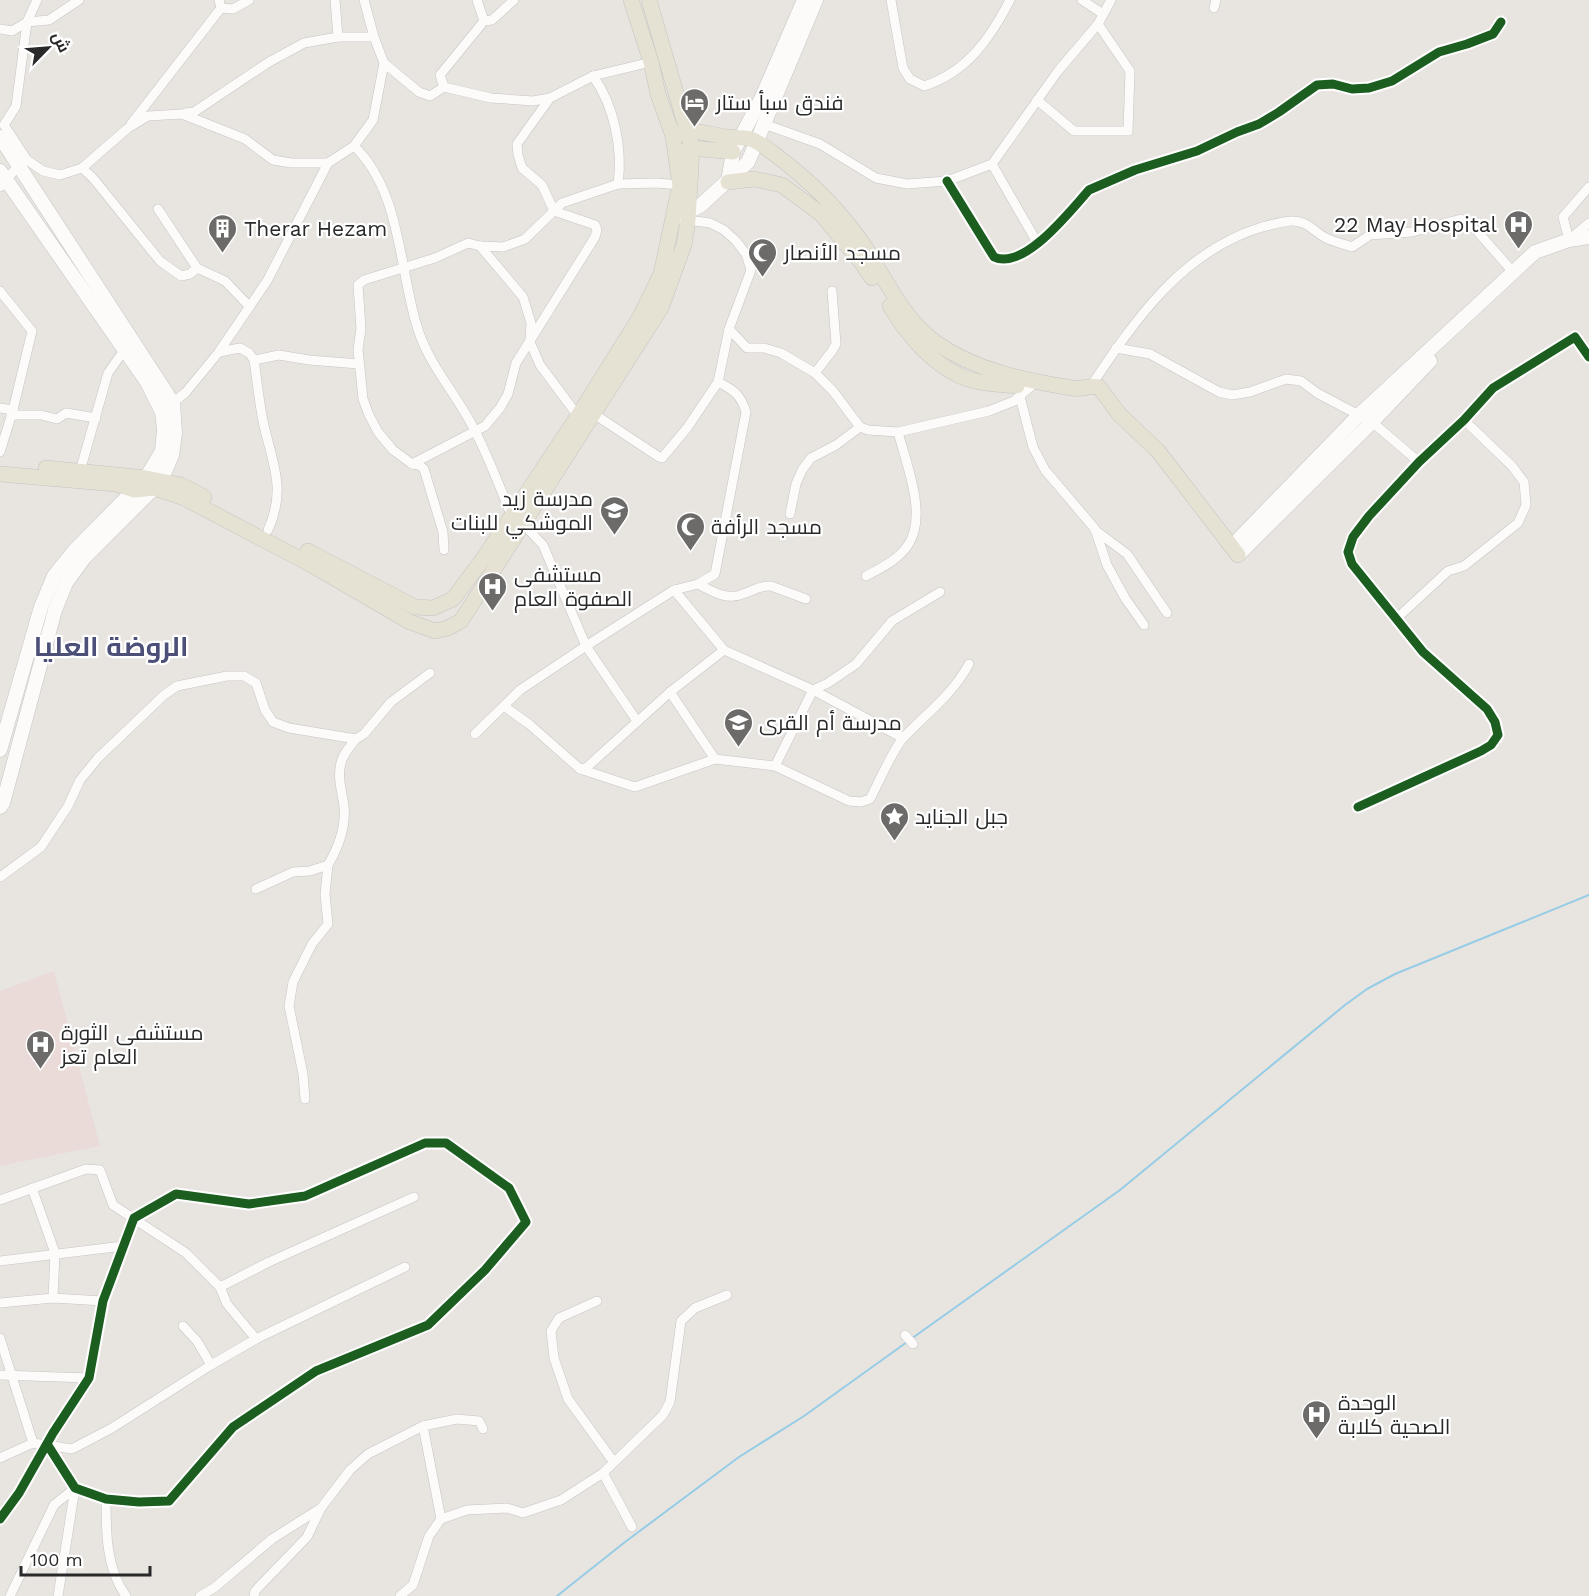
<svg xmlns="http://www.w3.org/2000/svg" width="1589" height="1596" font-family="'Work Sans',Cairo,sans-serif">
<rect width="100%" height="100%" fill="#e8e5e0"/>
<polygon fill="#eadbd8" points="54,971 100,1146 0,1166 0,991"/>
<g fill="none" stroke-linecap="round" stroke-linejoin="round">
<g stroke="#96cce6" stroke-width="2">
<polyline points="911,1339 1120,1190 1345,1005 1367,989 1395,974 1589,895"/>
<polyline points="557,1596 625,1542 739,1457 804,1416 907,1342"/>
</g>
<defs>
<g id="street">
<polyline points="37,0 27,22 16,106 4,125 27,160 43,171 60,175 82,168 128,128 148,116 182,114 245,139 273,160 291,163 328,163"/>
<polyline points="335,0 338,37"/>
<polyline points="477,0 484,21"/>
<path d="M891,0L903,68L910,79L924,86C967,72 990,39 1010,0"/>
<polyline points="1082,0 1103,14"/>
<polyline points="221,8 233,9 249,0"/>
<polyline points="1214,8 1216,0"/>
<polyline points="0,29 12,31 27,22 49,20 79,0"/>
<polyline points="384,63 419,92 430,96 444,87 491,98 533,101 550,98 593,76 651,62"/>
<path d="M593,76C614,105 623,149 618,184"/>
<polyline points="444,87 440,75 484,21 492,20 514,0"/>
<polyline points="1037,100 1074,131 1128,131 1130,71 1098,24"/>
<polyline points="185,113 194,112 269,62 304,43 338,37 374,37"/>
<polyline points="131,124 221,8 219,0"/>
<polyline points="764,124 820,144 876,178 907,184 947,181 992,164 1058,71 1098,24 1111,0"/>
<path d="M354,146C400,190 399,265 416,323C427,364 457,394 475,431C489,458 500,487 511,515"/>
<polyline points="992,164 1038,244"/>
<polyline points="82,168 93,178 160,261 181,276 190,274 197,268 225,281 249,306"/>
<path d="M947,181L994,257C1024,271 1070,211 1089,190L1135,170L1197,151L1237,132L1259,124L1279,112L1317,85L1333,84L1352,89L1369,88L1392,81L1439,52L1467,44L1493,34L1501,22"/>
<polyline points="0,187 18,166"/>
<polyline points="1589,187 1563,217 1569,240 1589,223"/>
<polyline points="158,209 197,268"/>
<polyline points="480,246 523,297 531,323 530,342 540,365 578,416"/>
<polyline points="0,291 32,331 13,410 0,452"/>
<polyline points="729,329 747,348 764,348 781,353 815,373 833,391 860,427 868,430 898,432 989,411 1014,401 1037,381"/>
<polyline points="1116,348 1150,354 1219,392 1232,395 1250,392 1286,379 1301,381 1317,393 1372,422 1419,462"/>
<polyline points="219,352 240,348 249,353 254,360 279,355 309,360 359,364"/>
<path d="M254,360C257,380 259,401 263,421C272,463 287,488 268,530"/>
<polyline points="815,373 832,351 836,344 832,291"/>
<path d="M1091,386C1135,320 1182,251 1262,227C1275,224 1290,218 1303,223C1311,226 1318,234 1326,238C1334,242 1344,244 1352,247L1370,235L1412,232L1461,219L1477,231L1513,272"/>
<polyline points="1020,397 1033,447 1045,470 1095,529 1107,565 1125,598 1144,625"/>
<polyline points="173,403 186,392 218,353 267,281 328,163 354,146 373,120 384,63 374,37 364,0"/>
<polyline points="0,408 13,410"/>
<polyline points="594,414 659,457 662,458 687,428 718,382 729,329 751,270 746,254 736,241 724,230 710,223 688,220"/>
<polyline points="11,415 41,415 57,419 66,413 96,418"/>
<polyline points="412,464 485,426 500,408 508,394 516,363 595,237 597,230 595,225 554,211 542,185 522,168 518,155 517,144 550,98"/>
<polyline points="80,471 108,373 125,349"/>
<polyline points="790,514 796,484 802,470 811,458 836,445 860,427"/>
<polyline points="522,523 543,545 586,646 637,721"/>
<polyline points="1095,530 1127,554 1167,613"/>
<polyline points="444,550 443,532 424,469 419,465 412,464 393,450 378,432 369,415 363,399 358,349 361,329 358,285 364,280 435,258 468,243 480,246 503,247 525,239 562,203 618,184 657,183 680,185"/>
<path d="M866,576C881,568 898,560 908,545C928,516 906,463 898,432"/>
<path d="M698,584C712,591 727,601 743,594C753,591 760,585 771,586L806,599"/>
<polyline points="674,590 724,650 813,690 903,738"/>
<polyline points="1396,619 1448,571 1464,566 1518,523 1526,505 1524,482 1512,466 1464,420"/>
<polyline points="670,692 715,759"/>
<path d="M505,707L529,724L580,769L635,787L715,759L775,766L849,801L861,802L870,799C878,784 894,747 904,737C927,713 953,694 969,664"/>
<path d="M475,734L520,690L586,646L674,590L698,584L715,574L746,412C741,395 734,390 718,382"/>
<polyline points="775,766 813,690 828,683 856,664 892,621 940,592"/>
<polyline points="580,769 586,768 670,692 724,650"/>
<polyline points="1358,807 1481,751 1491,745 1498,735 1495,722 1487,709 1423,652 1352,564 1348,552 1353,537 1369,516 1419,462 1464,420 1493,388 1575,337 1589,357"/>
<polyline points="0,877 41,847 68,806 80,780 98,758 164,695 177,686 227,676 244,676 256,683 265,710 273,722 289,728 356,739 364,734 391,702 430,673"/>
<path d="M256,889L293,872L310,871L328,865C338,848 346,826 344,806C342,791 337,777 341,763C343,754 350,746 356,739"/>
<polyline points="305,1099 303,1074 289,1006 293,982 312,944 328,924 325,894 328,865"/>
<polyline points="32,1188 55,1253 53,1298"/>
<polyline points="0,1200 86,1169 100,1170 113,1205 186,1253 220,1287 227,1304 256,1339"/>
<polyline points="0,1261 123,1246"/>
<polyline points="220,1287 269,1262 414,1197"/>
<polyline points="597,1301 559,1318 551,1331 554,1358 568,1399 613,1461"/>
<polyline points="0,1303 53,1298 103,1301"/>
<polyline points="183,1326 197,1341 211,1365"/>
<polyline points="905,1335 913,1344"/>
<polyline points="0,1338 33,1443"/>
<polyline points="0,1375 89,1378"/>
<polyline points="423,1426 441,1519"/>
<polyline points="0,1458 33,1443 72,1449 112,1428 211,1365 256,1339 405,1267"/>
<polyline points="603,1473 632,1527"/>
<path d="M106,1499C106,1531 106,1569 126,1596"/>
<polyline points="0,1519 19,1493 53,1433 89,1378 103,1301 134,1218 176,1194 249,1204 305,1196 425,1143 446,1143 509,1188 526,1222 485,1270 428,1325 316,1371 233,1427 169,1501 139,1502 106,1499 75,1488 47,1444"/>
<polyline points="10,1596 54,1505 75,1488"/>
<polyline points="58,1596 75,1488"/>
<polyline points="200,1596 214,1588 272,1539 321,1508"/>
<polyline points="254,1596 255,1591 307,1537 321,1508 350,1470 368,1454 423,1426 457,1419 479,1421 483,1429"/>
<polyline points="400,1596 413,1585 429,1536 441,1519 467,1510 507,1508 523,1513 561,1500 603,1473 663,1415 670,1402 681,1321 695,1308 727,1295"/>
</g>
<g id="secondary">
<polyline points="0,137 173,403 175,433 172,455 161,481 84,558 66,583 55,610 3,803 0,807"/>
<polyline points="0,171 147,382 162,412 164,430 162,451 146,478 75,550 54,576 41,607 0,750"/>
<polyline points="728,182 733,152 762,97 804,0"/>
<polyline points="681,216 701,205 748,162 816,0"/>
<polyline points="1232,546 1358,416 1535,252 1569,240 1589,237"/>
<polyline points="1238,555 1372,422 1430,361"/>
</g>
<g id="primary">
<path d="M678,134C695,128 710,135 727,137C734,138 742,137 750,139C758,141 766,148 773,153C808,179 841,211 865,247C886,280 903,318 935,342C976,371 1024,380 1072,388C1081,390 1090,385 1099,387L1119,414L1158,451L1238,555"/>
<polyline points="685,151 692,148 733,152"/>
<polyline points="728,182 754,179 782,185 821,214 861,262 872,278"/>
<path d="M890,306C907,334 928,360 958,375C975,384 998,384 1017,386"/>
<polyline points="46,468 146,478 181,485 204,497"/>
<polyline points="0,474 116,484 135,490 154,488 184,498 310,564 410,622 435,631 448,628 461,621 661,308 684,245 688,220 692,148 649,0"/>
<polyline points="308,551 415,607 433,608 453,599 483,559 578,416 640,317 661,274 680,185 673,136 658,94 651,62 631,0"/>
</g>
</defs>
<use href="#street" stroke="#c6c4c5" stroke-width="10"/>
<use href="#secondary" stroke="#c6c4c5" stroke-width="15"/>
<use href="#primary" stroke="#c4c3c1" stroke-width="16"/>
<use href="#street" stroke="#fcfbfa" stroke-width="9"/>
<use href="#secondary" stroke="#fcfbfa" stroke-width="14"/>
<use href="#primary" stroke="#e5e2d4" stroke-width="15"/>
<defs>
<g id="cycleway">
<path d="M947,181L994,257C1024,271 1070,211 1089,190L1135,170L1197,151L1237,132L1259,124L1279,112L1317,85L1333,84L1352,89L1369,88L1392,81L1439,52L1467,44L1493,34L1501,22"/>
<polyline points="1358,807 1481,751 1491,745 1498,735 1495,722 1487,709 1423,652 1352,564 1348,552 1353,537 1369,516 1419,462 1464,420 1493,388 1575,337 1589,357"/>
<polyline points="0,1519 19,1493 53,1433 89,1378 103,1301 134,1218 176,1194 249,1204 305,1196 425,1143 446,1143 509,1188 526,1222 485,1270 428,1325 316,1371 233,1427 169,1501 139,1502 106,1499 75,1488 47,1444"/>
</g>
</defs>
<use href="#cycleway" stroke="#fff" stroke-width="13"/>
<use href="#cycleway" stroke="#1b5e20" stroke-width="9"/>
</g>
<defs>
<symbol id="hotel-pin" viewBox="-11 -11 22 30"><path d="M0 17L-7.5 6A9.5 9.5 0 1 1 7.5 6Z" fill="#6c6b69" stroke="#fff"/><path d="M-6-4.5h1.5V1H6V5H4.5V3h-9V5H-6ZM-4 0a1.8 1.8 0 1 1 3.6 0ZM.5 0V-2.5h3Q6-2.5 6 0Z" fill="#fff"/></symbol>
<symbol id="hospital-pin" viewBox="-11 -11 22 30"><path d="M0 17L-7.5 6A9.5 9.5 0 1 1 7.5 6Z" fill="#6c6b69" stroke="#fff"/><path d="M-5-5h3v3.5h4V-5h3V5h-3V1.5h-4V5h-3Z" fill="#fff"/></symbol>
<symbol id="building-pin" viewBox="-11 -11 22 30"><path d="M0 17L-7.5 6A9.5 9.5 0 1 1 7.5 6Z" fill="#6c6b69" stroke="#fff"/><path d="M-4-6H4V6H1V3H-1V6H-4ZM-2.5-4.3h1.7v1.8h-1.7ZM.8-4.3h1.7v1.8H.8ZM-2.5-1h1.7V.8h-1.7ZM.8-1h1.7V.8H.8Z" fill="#fff"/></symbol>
<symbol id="mosque-pin" viewBox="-11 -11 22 30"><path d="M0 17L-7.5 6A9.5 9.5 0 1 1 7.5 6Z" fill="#6c6b69" stroke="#fff"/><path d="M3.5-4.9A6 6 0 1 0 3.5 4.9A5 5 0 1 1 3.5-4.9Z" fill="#fff"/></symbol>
<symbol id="school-pin" viewBox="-11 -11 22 30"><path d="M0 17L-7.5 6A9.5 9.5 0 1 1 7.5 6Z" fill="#6c6b69" stroke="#fff"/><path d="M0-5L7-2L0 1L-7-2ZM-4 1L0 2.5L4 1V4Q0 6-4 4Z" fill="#fff"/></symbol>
<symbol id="sight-pin" viewBox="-11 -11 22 30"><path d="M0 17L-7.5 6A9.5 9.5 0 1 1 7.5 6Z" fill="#6c6b69" stroke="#fff"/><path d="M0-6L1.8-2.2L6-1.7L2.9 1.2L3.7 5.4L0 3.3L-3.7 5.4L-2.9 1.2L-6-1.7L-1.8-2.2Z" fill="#fff"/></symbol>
</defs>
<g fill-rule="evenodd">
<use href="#hotel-pin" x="678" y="86" width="33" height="45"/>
<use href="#hospital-pin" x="1502" y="208" width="33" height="45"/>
<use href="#building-pin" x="206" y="212" width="33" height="45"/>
<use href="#mosque-pin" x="746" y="236" width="33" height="45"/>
<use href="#school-pin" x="598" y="494" width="33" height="45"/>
<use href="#mosque-pin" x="674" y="510" width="33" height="45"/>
<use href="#hospital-pin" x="476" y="570" width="33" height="45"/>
<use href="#school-pin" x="722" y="706" width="33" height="45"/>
<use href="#sight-pin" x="878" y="800" width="33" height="45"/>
<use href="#hospital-pin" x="24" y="1028" width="33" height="45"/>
<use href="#hospital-pin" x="1300" y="1398" width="33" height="45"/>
</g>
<g text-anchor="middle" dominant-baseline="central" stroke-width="4.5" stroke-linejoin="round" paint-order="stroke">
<g font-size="21" fill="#292929" stroke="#fff" text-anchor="start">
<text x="716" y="102">فندق سبأ ستار</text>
<text x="1497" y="224" text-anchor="end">22 May Hospital</text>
<text x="244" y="228">Therar Hezam</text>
<text x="784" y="252">مسجد الأنصار</text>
<text x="593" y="498" text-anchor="end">مدرسة زيد<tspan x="593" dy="24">الموشكي للبنات</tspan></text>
<text x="711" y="526">مسجد الرأفة</text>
<text x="514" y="574">مستشفى<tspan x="514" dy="24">الصفوة العام</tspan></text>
<text x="759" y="722">مدرسة أم القرى</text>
<text x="915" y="816">جبل الجنايد</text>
<text x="61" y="1032">مستشفى الثورة<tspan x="61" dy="24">العام تعز</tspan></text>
<text x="1338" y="1402">الوحدة<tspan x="1338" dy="24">الصحية كلابة</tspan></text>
</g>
<g font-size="27" font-weight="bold" fill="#4c5078" stroke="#fff">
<text x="111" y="647">الروضة العليا</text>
</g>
</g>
<g transform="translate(48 48) rotate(65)" stroke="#ffffff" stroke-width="4.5" paint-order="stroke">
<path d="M0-4.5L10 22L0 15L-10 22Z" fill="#292929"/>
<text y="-9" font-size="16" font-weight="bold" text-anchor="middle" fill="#292929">ش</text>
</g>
<path d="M21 1566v9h129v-9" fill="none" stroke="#292929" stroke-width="3"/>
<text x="30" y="1566" font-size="18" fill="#292929" stroke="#ffffff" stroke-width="4.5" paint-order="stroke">100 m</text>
</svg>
